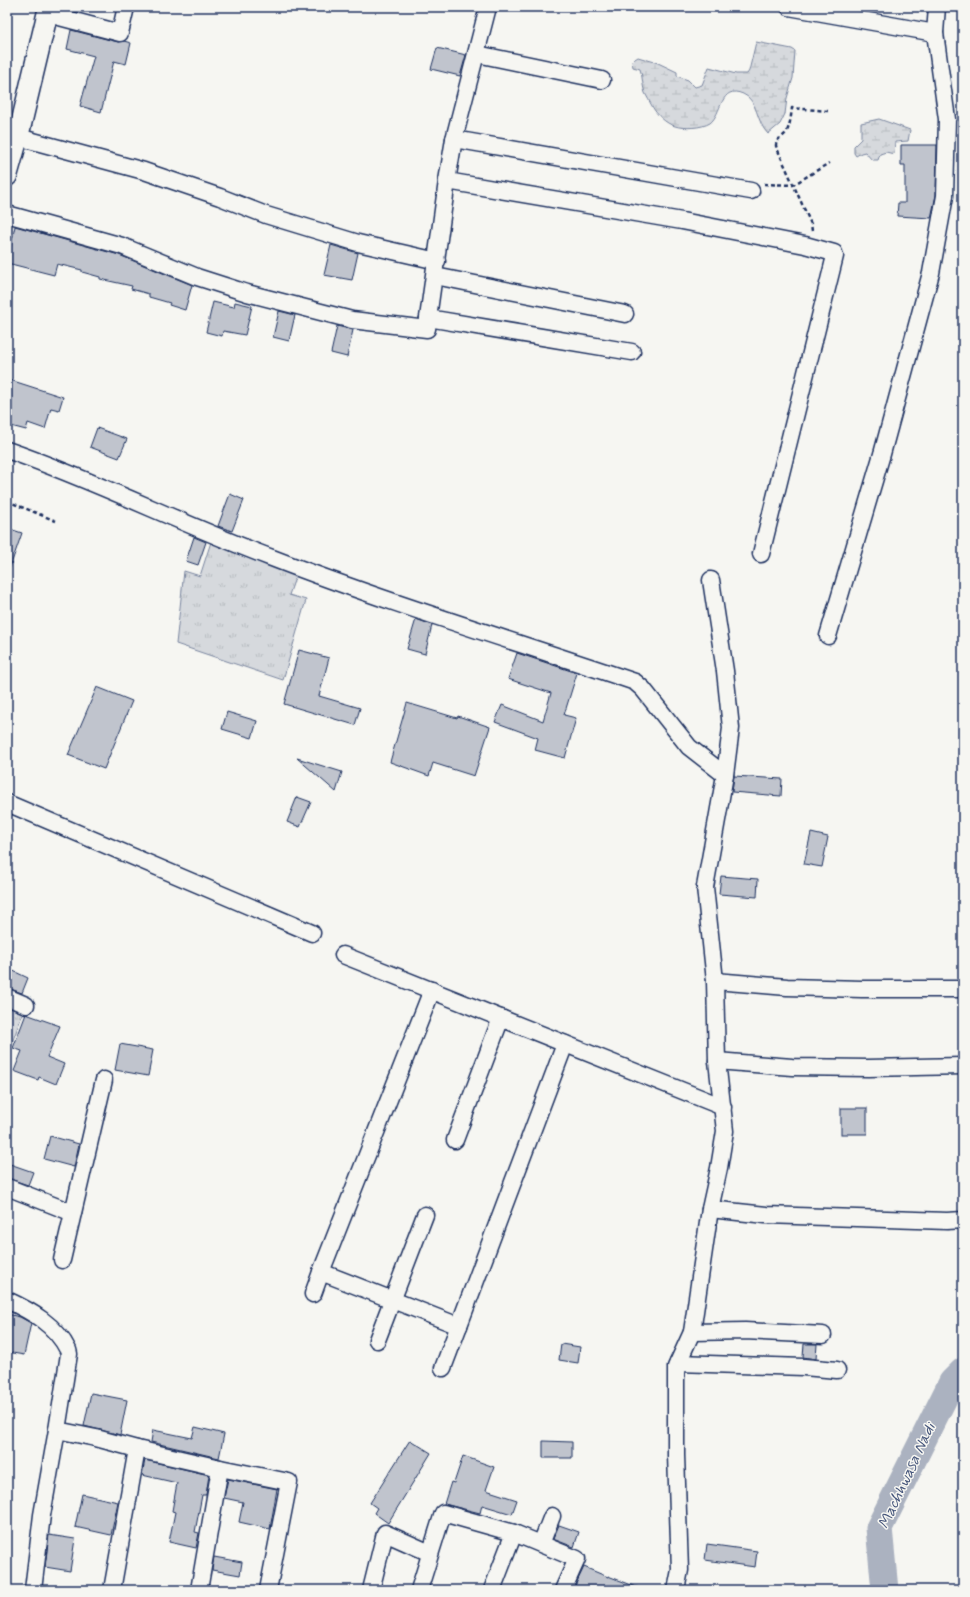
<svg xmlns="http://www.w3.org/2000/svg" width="970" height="1597" font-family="Mynerve,sans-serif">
<defs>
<pattern id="grass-tufts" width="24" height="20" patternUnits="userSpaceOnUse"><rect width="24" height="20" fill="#d6d9dd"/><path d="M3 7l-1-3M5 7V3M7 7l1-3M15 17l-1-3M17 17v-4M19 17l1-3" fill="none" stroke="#b7bbc0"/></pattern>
<pattern id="wetland-marsh" width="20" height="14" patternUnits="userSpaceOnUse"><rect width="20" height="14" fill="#d6d9dd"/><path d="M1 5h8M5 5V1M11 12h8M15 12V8" fill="none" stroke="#b7bbc0"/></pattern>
</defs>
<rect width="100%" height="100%" fill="#f6f6f2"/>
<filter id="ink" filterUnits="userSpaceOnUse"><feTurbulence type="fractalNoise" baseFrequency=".025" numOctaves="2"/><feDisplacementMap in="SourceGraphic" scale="8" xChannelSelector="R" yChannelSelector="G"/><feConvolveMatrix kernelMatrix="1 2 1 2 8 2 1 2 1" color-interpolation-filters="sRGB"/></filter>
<g filter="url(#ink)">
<g fill="url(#grass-tufts)" stroke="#78849e">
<polygon points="211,542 296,575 289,595 306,600 283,680 176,644 184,571 200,576"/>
<polygon points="7,1006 23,1013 7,1056"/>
</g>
<g fill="url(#wetland-marsh)" stroke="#78849e">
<path d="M756,42L792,49L795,51L793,78L787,98L785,114L780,124L768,134C756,122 758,100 743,94C720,84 722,114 710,123C702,128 684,129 675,126C666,124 656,114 652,106C650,102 647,97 645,93C642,85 643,77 640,69L633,67L632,61L638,57L658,63L677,72V76L688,80L695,87L702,85L709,67L736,74H747L749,71Z"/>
<polygon points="879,119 910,130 908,141 895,142 894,154 886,152 880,154 878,160 872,160 865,152 861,153 856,156 854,153 854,146 861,139 861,123"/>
</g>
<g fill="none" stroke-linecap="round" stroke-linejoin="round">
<polyline stroke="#abb2c0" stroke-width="27" points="885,1590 879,1528 952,1382 963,1371"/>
</g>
<g fill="#c0c4cd" stroke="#1b2f5e">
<polygon points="71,30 118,42 124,41 131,43 126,64 114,61 101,112 80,106 94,56 67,49"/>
<polygon points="437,48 466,55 460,76 431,69"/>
<polygon points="901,145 937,145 936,195 931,218 897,216 898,203 905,203 905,165 901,165"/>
<polygon points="15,226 119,255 192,285 185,310 169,305 170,303 149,297 149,294 131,289 132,286 100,279 100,277 82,272 82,270 57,264 54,275 7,263"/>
<polygon points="331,245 358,253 352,280 324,275"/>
<polygon points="213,302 234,307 235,302 252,306 245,335 223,331 222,336 206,332"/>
<polygon points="279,311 295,315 289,341 273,337"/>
<polygon points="337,326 353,330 347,357 331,353"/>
<polygon points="7,379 63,397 59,410 51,408 45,429 28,423 26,430 7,425"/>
<polygon points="97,428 127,439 119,458 90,447"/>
<polygon points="230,494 244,500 232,531 218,526"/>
<polygon points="7,528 22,533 9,570 7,570"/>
<polygon points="194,537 206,542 198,565 186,561"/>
<polygon points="416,619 432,625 425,654 407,649"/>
<polygon points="299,650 329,658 319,696 360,708 355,725 284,704"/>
<polygon points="517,653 577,673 564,715 576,718 565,758 535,750 538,738 495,722 502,705 543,721 551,693 508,679"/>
<polygon points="97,687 132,701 104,769 68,755"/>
<polygon points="407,703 457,718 458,716 490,727 474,776 433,763 429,776 390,762"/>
<polygon points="227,712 257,721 252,738 222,729"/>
<polygon points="297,758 342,772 336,792"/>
<polygon points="734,776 782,779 781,796 732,792"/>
<polygon points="297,797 311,802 300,827 287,822"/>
<polygon points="811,833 828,837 822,867 804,864"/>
<polygon points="721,876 758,879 757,897 719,894"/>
<polygon points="7,968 28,978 22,993 7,988"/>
<polygon points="26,1014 60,1026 47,1057 64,1064 56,1084 39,1077 38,1080 14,1071 22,1051 13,1048"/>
<polygon points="120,1044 153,1050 148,1076 115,1070"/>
<rect x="841" y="1108" width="26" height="26"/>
<polygon points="50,1136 79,1144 74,1167 44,1159"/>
<polygon points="7,1163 33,1172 28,1185 7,1178"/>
<polygon points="7,1314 20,1317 31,1323 24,1355 7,1352"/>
<polygon points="561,1344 580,1347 578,1363 559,1360"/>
<polygon points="804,1344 817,1344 816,1359 803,1357"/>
<polygon points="91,1393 127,1400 120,1435 84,1426"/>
<polygon points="195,1427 224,1434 219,1458 151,1442 153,1430 192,1438"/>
<polygon points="410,1440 431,1453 388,1523 374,1513 377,1508 370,1503"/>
<polygon points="543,1441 572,1442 572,1458 543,1458"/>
<polygon points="463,1456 494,1467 486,1490 517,1500 512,1514 482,1505 480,1513 444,1504 451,1482 454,1483"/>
<polygon points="145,1460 209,1475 206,1495 202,1495 195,1532 199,1533 196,1548 169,1542 175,1512 172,1511 177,1483 142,1475"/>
<polygon points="228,1479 277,1489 270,1529 239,1522 243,1502 224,1498"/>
<polygon points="82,1494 118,1502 111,1535 75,1527"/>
<polygon points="559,1525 579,1532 574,1547 553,1539"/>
<polygon points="49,1535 75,1539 70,1571 45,1567"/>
<polygon points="707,1544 757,1551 755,1567 705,1560"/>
<polygon points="214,1557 242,1562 240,1575 212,1570"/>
<polygon points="584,1567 608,1577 608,1576 642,1589 641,1590 573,1590"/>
</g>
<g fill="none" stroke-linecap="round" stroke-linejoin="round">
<defs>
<g id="minor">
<polyline points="488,7 454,139 447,181 428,318 632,352"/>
<polyline points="789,7 935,33"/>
<polyline points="48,14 120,33 126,7"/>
<polyline points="477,54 602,80"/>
<polyline points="18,137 144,171 220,197 266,215 358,243 437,261"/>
<polyline points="454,139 751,191"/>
<polyline points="447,181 682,221 805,245 834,253 835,256 761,554"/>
<polyline points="7,214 122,246 197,277 247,293 352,320 427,329 428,318"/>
<polyline points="435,276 625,314"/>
<path d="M7,450C97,481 183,525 272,558C391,604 514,641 635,682L643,689L689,747L725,775"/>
<polyline points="828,636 882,454 931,273 945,196 947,119 935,33 937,7"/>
<polyline points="7,803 312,933"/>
<polyline points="343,955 723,1107"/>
<polyline points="715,981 787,987 862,989 963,989"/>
<polyline points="7,997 26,1005"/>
<polyline points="717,1061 792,1067 868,1068 963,1066"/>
<polyline points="455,1140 501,1018"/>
<polyline points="7,1187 73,1213"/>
<polyline points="710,1209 766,1215 947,1221 963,1220"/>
<polyline points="62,1260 104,1080"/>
<polyline points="321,1272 432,990"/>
<polyline points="313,1294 321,1272 459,1326"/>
<path d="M7,1300C31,1311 56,1325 68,1350L69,1354L57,1430L96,1438L137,1449L112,1590"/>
<polyline points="692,1332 745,1331 823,1335"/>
<polyline points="377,1340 425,1215"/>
<polyline points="678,1363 804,1367 837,1370"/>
<polyline points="443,1368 565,1044"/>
<polyline points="137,1449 220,1468"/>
<polyline points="514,1533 577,1559 563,1590"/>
<polyline points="541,1544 552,1516"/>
<polyline points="33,1590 42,1515 57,1430"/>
<polyline points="199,1590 220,1468 289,1482 268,1590"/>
<polyline points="371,1590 385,1533 430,1553"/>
<polyline points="419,1590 443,1513 514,1533 492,1590"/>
<polyline points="676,1590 680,1570 676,1455 676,1367 692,1332 710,1209 719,1168 725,1131 717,1061 715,981 705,887 725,775 731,728 725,671 711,580"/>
</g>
<polyline id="major" points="7,176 18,137 49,7"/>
</defs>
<use href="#minor" stroke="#1b2f5e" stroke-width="19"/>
<use href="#major" stroke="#1b2f5e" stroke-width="23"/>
<g stroke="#1b2f5e" stroke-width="2.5" stroke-dasharray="4 3" stroke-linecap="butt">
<polyline points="764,184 793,185 829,163"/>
<path d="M812,231L811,224L776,146C776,138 781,139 785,134C790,128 791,116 792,108L828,111"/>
<polyline points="7,501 56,521"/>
</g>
<use href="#minor" stroke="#f6f6f2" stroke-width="16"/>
<use href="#major" stroke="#f6f6f2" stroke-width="20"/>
</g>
</g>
<g text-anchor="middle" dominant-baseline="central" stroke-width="3" stroke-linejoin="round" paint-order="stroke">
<g font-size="16" font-style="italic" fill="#46567b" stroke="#f6f6f2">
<text transform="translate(907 1476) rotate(-65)">Machhwasa Nadi</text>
</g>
</g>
<rect width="970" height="1597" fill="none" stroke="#f6f6f2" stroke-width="24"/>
<rect x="12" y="12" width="946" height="1573" fill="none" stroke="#1b2f5e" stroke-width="1.5" filter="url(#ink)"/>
</svg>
